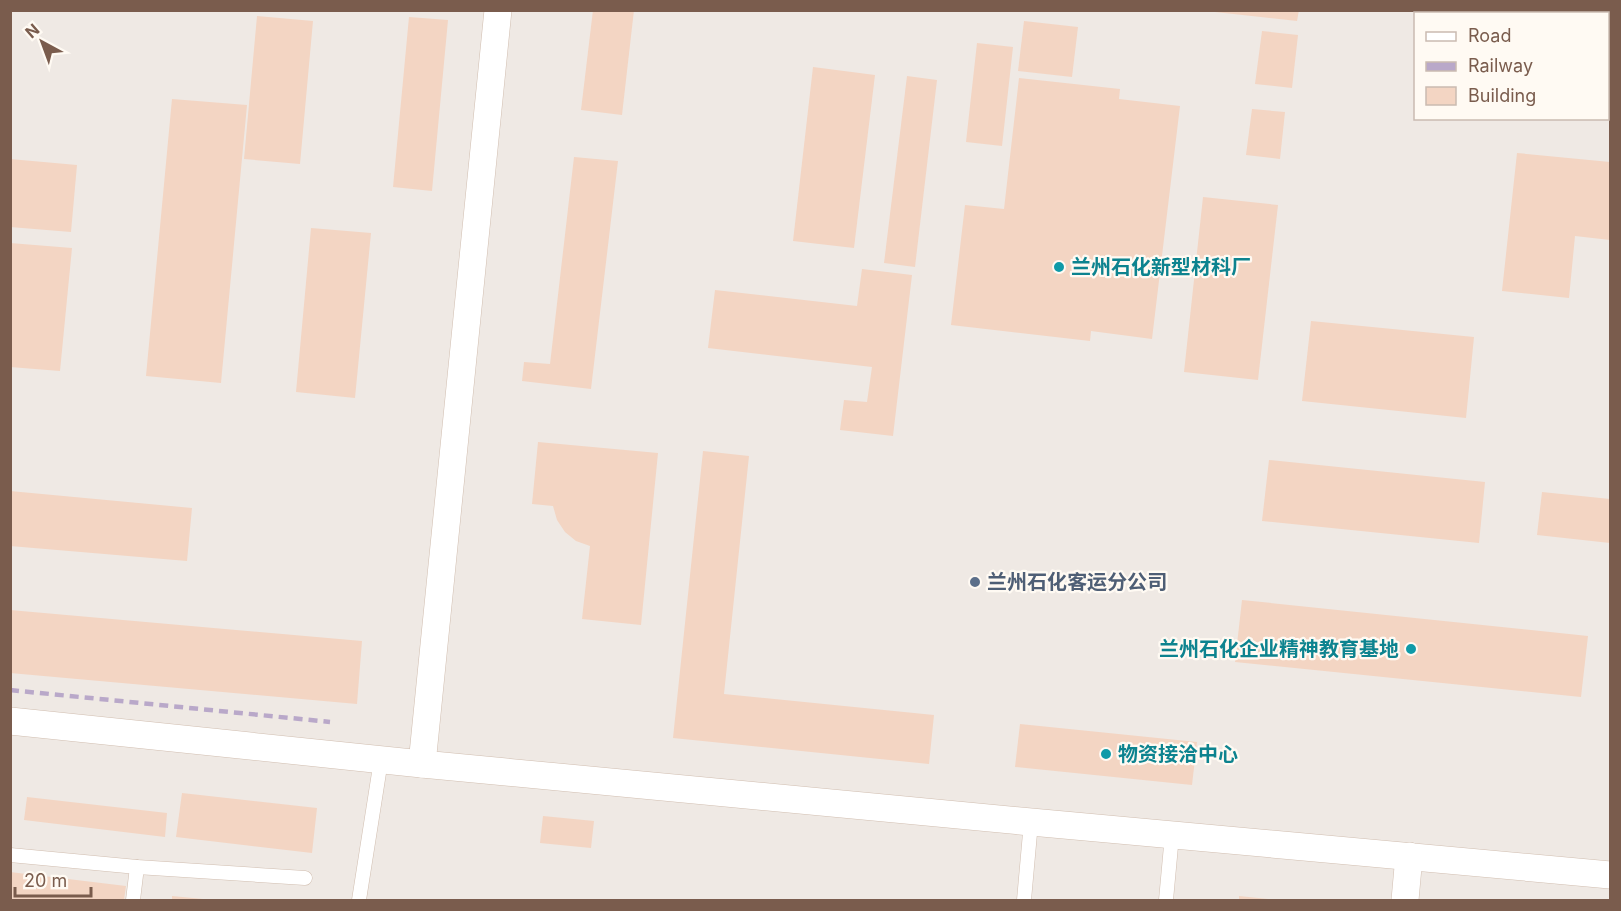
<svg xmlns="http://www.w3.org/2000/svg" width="1621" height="911" font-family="Inter,'Noto Sans SC',sans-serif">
<rect width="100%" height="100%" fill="#fdf6ec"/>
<path fill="#efe9e4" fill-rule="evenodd" d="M11,11H1610V900H11ZM1416,14H1608V118H1416Z"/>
<g fill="#f3d5c3">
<polygon points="593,10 634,10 622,115 581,110"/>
<polygon points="1215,10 1299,10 1297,21 1215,12"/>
<polygon points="257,16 313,21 300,164 244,159"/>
<polygon points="409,17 448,20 432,191 393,187"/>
<polygon points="1024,21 1078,27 1072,77 1018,71"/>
<polygon points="1262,31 1298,35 1292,88 1255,84"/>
<polygon points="977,43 1013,47 1002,146 966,142"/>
<polygon points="813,67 875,75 854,248 793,241"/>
<polygon points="907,76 937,80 915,267 884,263"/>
<polygon points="1019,78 1120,89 1119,99 1180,106 1152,339 1091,331 1090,341 951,325 965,205 1004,209"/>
<polygon points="172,99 247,105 221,383 146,376"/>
<polygon points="1252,109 1285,112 1280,159 1246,155"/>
<polygon points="1517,153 1610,162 1610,240 1575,236 1569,298 1502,291"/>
<polygon points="574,157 618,161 591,389 522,381 524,362 550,364"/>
<polygon points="10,159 77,165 71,232 10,227"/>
<polygon points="1203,197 1278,205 1258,380 1184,372"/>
<polygon points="311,228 371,233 355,398 296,392"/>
<polygon points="10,243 72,248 60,371 10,367"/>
<polygon points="862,269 912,275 893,436 840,430 844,400 867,402 872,367 708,348 715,290 857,306"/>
<polygon points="1311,321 1474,337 1466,418 1302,401"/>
<polygon points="538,442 658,453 641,625 582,619 590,546 576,541 565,532 557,520 553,506 532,504"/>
<polygon points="703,451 749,456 724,694 934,715 929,764 673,738"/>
<polygon points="1269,460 1485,482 1479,543 1262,521"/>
<polygon points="10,491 192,508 187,561 10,546"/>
<polygon points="1542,492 1610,499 1610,543 1537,535"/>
<polygon points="1242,600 1588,636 1581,697 1235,662"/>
<polygon points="10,610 362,641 357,704 10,673"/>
<polygon points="1020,724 1197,742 1192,785 1015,767"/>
<polygon points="182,793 317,808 312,853 176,837"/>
<polygon points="27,797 167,813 165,837 24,820"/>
<polygon points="543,816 594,821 591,848 540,843"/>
<polygon points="10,872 126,886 124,900 10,900"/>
<polygon points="172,896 203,899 203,900 172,900"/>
<polygon points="1239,896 1268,899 1268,900 1239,900"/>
</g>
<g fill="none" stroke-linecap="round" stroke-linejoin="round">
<defs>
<g id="lane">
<polyline points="10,855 137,867 305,878"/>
<polyline points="133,900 137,867"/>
<polyline points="359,900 381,760"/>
<polyline points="1024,900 1031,822"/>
<polyline points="1166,900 1172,835"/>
</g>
<g id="street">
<polyline points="10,721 422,764 1031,822 1610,875"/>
<polyline points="422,764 498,10"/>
<polyline points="1405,900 1409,856"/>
</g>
</defs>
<use href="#lane" stroke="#d1beb0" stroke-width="15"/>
<use href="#street" stroke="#d1beb0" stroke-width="28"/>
<use href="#lane" stroke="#fff" stroke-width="14"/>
<use href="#street" stroke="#fff" stroke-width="27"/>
<polyline stroke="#b9a8c9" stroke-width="4.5" stroke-dasharray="9 6" stroke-linecap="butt" points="10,690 330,722"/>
</g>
<g fill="#0f9aa8" stroke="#fffaf3" stroke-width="2">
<circle cx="1059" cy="267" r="6"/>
<circle cx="1411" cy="649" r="6"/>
<circle cx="1106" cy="754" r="6"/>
</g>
<circle fill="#5c6f8a" stroke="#fffaf3" stroke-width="2" cx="975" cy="582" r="6"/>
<g text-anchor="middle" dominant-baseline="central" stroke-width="4.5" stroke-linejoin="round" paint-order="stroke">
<g font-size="20" font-weight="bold" fill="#0d838f" stroke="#fffaf3" text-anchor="start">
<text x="1071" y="267">兰州石化新型材科厂</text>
<text x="1399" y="649" text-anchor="end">兰州石化企业精神教育基地</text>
<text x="1118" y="754">物资接洽中心</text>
</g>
<g font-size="20" font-weight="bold" fill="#4e5e75" stroke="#fffaf3" text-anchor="start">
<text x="987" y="582">兰州石化客运分公司</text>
</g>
</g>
<rect width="1621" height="911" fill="none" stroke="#7a5c4d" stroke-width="24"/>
<rect x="1414" y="12" width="195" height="108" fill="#fffaf3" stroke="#cabbb1" stroke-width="1.5"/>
<rect x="1426" y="32" width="30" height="9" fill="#ffffff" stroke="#cabbb1" stroke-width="1.5"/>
<text x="1468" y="42" font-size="18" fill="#7a5c4d">Road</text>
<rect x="1426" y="62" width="30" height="9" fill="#b9a8c9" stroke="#cabbb1" stroke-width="1.5"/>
<text x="1468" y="72" font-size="18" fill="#7a5c4d">Railway</text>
<rect x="1426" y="87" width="30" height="18" fill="#f3d5c3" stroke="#cabbb1" stroke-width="1.5"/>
<text x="1468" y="102" font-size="18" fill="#7a5c4d">Building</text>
<g transform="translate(42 42) rotate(319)" stroke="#fffaf3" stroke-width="4.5" paint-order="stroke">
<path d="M0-4.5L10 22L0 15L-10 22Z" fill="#7a5c4d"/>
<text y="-9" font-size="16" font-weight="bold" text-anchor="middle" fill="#7a5c4d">N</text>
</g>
<path d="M15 887v9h76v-9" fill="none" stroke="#7a5c4d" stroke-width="3"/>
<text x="24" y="887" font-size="18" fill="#7a5c4d" stroke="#fffaf3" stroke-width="4.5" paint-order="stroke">20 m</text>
</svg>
